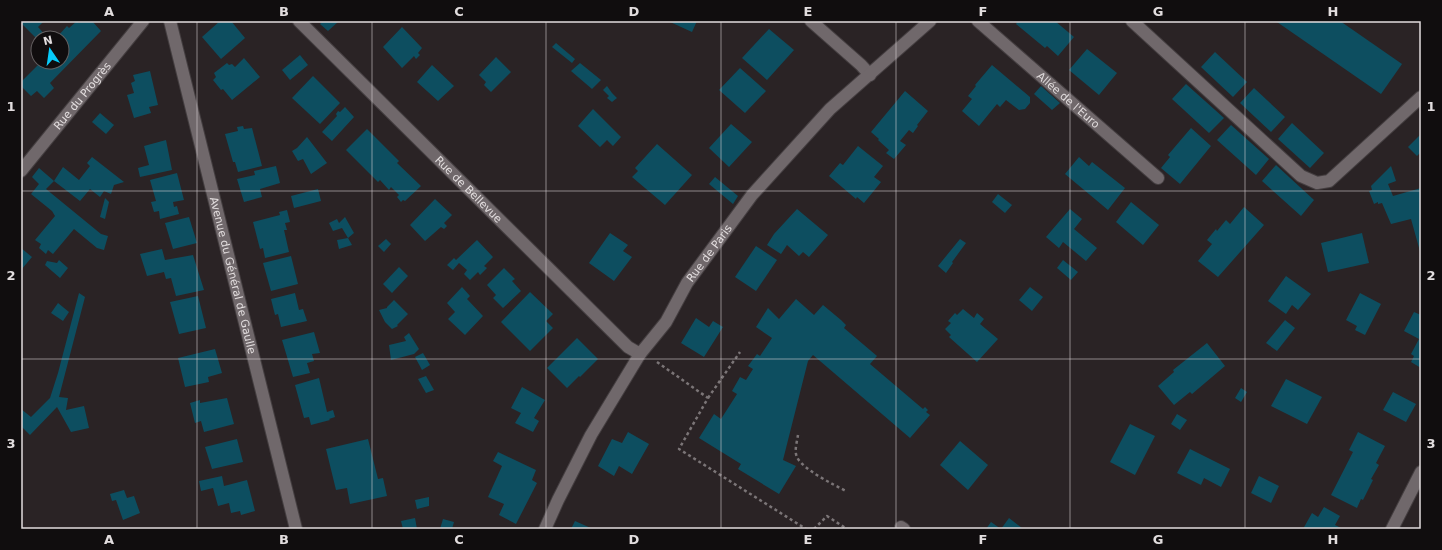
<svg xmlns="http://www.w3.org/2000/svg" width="1442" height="550" font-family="'DejaVu Sans',sans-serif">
<rect width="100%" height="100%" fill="#2a2325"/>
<g fill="#0d4e60">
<polygon points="21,21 44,21 38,27 48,38 38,38 38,40 21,23"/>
<polygon points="77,21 79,23 82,21 92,21 101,31 50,83 54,88 44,98 37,91 31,96 21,86 21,82 41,62 62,62 62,38 58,36 67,26 69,28"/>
<polygon points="220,21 231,21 245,38 221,59 202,37"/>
<polygon points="323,21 339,21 328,31 320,24"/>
<polygon points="668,21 697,21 692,32"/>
<polygon points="1018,21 1055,21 1074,37 1058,56 1047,46 1045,48 1016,24"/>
<polygon points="1277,21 1340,21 1402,64 1381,94 1277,22"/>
<polygon points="402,27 422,48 418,53 420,55 416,59 414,56 402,68 383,47"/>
<polygon points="769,29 794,50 767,80 742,58"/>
<polygon points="556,43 575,59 572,63 552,47"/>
<polygon points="1087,49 1117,73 1099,95 1069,70"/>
<polygon points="1215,52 1247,82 1233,97 1201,67"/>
<polygon points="300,55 308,65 290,80 282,70"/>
<polygon points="496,57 511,72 491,92 484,85 486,82 479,75"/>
<polygon points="244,58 260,77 232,100 223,89 221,90 213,80 216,77 214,73 227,63 229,65 232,64 235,67"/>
<polygon points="580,63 601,80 592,89 571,71"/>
<polygon points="432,65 454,86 438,101 417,82"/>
<polygon points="992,65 1030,97 1030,103 1025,109 1019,110 1006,100 1000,107 997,104 979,126 962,111 972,99 968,96 976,86 975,85"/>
<polygon points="740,68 766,91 745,113 719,90"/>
<polygon points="150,71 158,105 149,107 151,113 134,118 127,95 134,93 131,83 135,81 133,75"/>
<polygon points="313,76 340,103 320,124 292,98"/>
<polygon points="1186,84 1224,118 1209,133 1172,99"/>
<polygon points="607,86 612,93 617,98 612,102 607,98 609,96 603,90"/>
<polygon points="1041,86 1060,103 1052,110 1034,94"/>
<polygon points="1254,88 1285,117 1271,132 1240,103"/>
<polygon points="905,91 928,111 917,125 918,126 913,133 909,130 900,141 906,145 894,159 886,153 889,150 878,140 879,139 871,132"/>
<polygon points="345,107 354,117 332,141 322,132 337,116 336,114 338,111 340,112"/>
<polygon points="593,109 621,137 613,146 607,140 600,147 578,126"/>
<polygon points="100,113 114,125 106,134 92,122"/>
<polygon points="1292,123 1324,153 1310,168 1278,139"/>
<polygon points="731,124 752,142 729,167 709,148"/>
<polygon points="1231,125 1269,159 1256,175 1217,140"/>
<polygon points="243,126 244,129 252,128 262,166 238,172 235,162 233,162 225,134 238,131 237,127"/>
<polygon points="1191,128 1211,146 1180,184 1161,168 1170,157 1168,155"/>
<polygon points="367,129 399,161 397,163 421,186 405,201 403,200 401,202 397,197 399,195 391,187 389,190 380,180 378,182 346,150"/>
<polygon points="1421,134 1421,152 1417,156 1408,147"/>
<polygon points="307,137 327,163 311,174 303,159 298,161 292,151 297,148"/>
<polygon points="166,140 172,170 140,177 138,168 149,165 144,146"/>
<polygon points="657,144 692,175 665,205 632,177 638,171 635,168"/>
<polygon points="858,146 883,166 874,177 881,182 864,203 857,197 856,199 829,176 840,163 843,165"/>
<polygon points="92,157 124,182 114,185 111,194 104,191 100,197 90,189 80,201 54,181 63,167 79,180 90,166 87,163"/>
<polygon points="1079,157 1089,166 1092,162 1125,188 1108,210 1065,174"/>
<polygon points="1276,165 1314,200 1301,216 1262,181"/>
<polygon points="276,166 280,183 260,189 262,197 244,202 237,179 255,175 254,171"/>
<polygon points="1391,166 1396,181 1388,184 1393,196 1421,188 1421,255 1411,219 1391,224 1382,203 1378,204 1378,202 1374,204 1369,191 1372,190 1371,186"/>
<polygon points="39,168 54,181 46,189 101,234 108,236 104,250 97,248 74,229 53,254 48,250 46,254 39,248 41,244 35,240 55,216 52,211 31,194 39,184 32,177"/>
<polygon points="177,173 184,200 173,202 174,207 177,206 179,214 160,219 159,211 154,212 151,202 156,201 150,180"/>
<polygon points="715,177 738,196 733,204 709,184"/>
<polygon points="318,189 321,201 294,208 291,196"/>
<polygon points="998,194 1012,205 1005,213 992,202"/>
<polygon points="105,198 109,202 105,219 100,217"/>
<polygon points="435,199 452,215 444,223 447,226 444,229 441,227 425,241 410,225"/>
<polygon points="1131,202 1159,225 1143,245 1116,222"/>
<polygon points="1244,207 1264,225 1218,277 1198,261 1212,244 1207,240 1216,229 1217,231 1226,220 1230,224"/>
<polygon points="797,209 828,235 809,257 803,252 799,256 787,245 781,254 767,245 774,234"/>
<polygon points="1070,209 1082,219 1074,229 1097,248 1086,261 1063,242 1059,248 1046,237"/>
<polygon points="287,210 290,222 285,223 287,230 284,230 289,252 265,258 263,248 260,249 253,222 280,215 279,212"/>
<polygon points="189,217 197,243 173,249 165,223"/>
<polygon points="345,217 354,233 348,238 342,228 333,231 329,223 337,219 339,223"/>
<polygon points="610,233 628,245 623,251 632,257 614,281 589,263"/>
<polygon points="1362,233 1369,263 1328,272 1321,243"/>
<polygon points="348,238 352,245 339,249 337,240"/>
<polygon points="386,239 391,244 384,252 378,246"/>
<polygon points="960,239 966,243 952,262 953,263 946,273 938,266"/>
<polygon points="477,240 493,257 484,266 487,268 480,275 478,272 470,280 464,274 467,270 459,263 453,270 447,265 454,258 456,260"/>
<polygon points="756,246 777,260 756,291 735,277"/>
<polygon points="21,248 32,257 21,270"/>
<polygon points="162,249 165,260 193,255 204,290 176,296 171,278 166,279 164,272 147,276 140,254"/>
<polygon points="291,256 298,284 271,291 263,263"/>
<polygon points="59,260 68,268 60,278 45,265 47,261 57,263"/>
<polygon points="1063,260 1078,272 1071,280 1057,268"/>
<polygon points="399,267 408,276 392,293 383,284"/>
<polygon points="504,268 515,279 512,281 521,291 503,308 493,298 496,295 487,285"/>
<polygon points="1286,276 1311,294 1298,310 1292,305 1286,314 1268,301"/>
<polygon points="462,287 470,296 467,299 483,316 465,335 448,319 455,312 447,303"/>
<polygon points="1030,287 1043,297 1032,311 1019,300"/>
<polygon points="530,292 553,314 546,321 553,328 530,351 501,322"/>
<polygon points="79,293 85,297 59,397 68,398 66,410 84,406 89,428 71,432 57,407 30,435 21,426 21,409 31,417 50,398 58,373"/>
<polygon points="295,293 299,310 303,309 307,321 281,327 278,314 275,315 271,299"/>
<polygon points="1360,293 1381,304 1365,335 1355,330 1357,326 1346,320"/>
<polygon points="198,296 206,328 179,334 170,302"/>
<polygon points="796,299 814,315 823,305 841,320 846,325 844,328 877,356 870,364 923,409 925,407 928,410 926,412 930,415 910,438 813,355 808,361 783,460 796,466 779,494 738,469 741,464 699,438 714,414 721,419 737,394 732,391 740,377 746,380 753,369 748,366 757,354 760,356 772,338 756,327 768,308 779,319"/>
<polygon points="394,300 408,314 397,325 398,326 392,329 385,322 379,310 387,308 387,307"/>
<polygon points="58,303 69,312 63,321 51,313"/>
<polygon points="963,309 974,318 977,313 984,319 980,324 998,339 977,362 949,337 951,335 945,329 951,323 948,321 955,313 957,315"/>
<polygon points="1414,312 1421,315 1421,368 1411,362 1414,356 1411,354 1419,339 1404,331"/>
<polygon points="696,318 709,327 713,321 723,327 704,357 681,343"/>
<polygon points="1285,320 1295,328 1277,351 1266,343"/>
<polygon points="314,332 320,353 312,354 314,361 307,363 310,373 293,377 282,340"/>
<polygon points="409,333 419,349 414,354 391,360 389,345 406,341 404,337"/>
<polygon points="577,338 598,359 580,377 579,376 567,388 547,368"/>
<polygon points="1207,343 1225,366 1192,394 1190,392 1174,405 1158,386 1174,372 1173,370"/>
<polygon points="215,349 222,373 208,377 209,382 185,387 178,358"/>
<polygon points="423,353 430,365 422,370 415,357"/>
<polygon points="426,376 434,390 426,393 418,379"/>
<polygon points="319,378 327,412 333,410 335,417 329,419 330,420 311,425 309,417 304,418 295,385"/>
<polygon points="1286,379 1322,397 1307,424 1271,406"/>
<polygon points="522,387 545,400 534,418 539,421 533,432 515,423 521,413 511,408"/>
<polygon points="1241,388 1247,392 1241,402 1235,398"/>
<polygon points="1393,392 1416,404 1406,422 1383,410"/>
<polygon points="227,398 234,424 204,432 201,421 195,423 190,403 200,400 200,403"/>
<polygon points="1177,414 1187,420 1180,430 1171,424"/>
<polygon points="1130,424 1155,436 1135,475 1110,462"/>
<polygon points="628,432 649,444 632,474 619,466 614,476 598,466 612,439 622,443"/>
<polygon points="1358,432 1385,446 1376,463 1379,465 1371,479 1373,480 1363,500 1361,499 1357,508 1331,495 1353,452 1349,450"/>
<polygon points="237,439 243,462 212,469 205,447"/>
<polygon points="368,439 378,479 383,478 387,496 350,504 347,488 336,490 326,449"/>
<polygon points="960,441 988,465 968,490 940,465"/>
<polygon points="1190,449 1230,469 1221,487 1204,478 1201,485 1177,473"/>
<polygon points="498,452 536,470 532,480 537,483 516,524 499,515 504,504 488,497 502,466 493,461"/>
<polygon points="222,476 224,486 247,480 255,511 241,515 240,511 231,513 229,503 218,506 213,488 201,491 199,481"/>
<polygon points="1259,476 1279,486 1271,503 1251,493"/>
<polygon points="124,490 127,498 134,496 140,513 123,520 116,500 112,501 110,494"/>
<polygon points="429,497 429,506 417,509 415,500"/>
<polygon points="1324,507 1340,516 1335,525 1343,529 1303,529 1312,513 1318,517"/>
<polygon points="415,518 417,529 403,529 401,521"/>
<polygon points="1009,518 1022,528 1021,529 1001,529"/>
<polygon points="443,519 454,522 452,529 440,529"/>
<polygon points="575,521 593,529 571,529"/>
<polygon points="991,522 1001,529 986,529"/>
</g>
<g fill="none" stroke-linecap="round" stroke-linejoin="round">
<defs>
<g id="minor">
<path id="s1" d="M170,21L296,529"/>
<path id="s2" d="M299,21L628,347L640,354"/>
<polyline points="811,21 861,65 870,75"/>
<path id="s3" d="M978,21L1158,178"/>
<polyline points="1132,21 1301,176 1317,183 1329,181 1421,97"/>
<path id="s4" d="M21,171L143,21"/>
<polyline points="901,527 904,529"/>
<path id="s5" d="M545,529L558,500L591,435L640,354L666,322L687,283L752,195L830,109L930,21"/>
<polyline points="1392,529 1421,472"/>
</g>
</defs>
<use href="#minor" stroke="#443e40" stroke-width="14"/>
<g stroke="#7b7577" stroke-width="2.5" stroke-dasharray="3 3" stroke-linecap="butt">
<polyline points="657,362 708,398 679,449 806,529"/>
<polyline points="708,398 740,352"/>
<path d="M798,435C797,442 794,451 797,457C802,469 834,485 846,491"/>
<polyline points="814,529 827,516 847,529"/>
</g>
<use href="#minor" stroke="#70686b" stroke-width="12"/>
</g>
<path fill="none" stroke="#e2ddde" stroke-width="1" stroke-opacity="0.55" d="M197,21V529M372,21V529M546,21V529M721,21V529M896,21V529M1070,21V529M1245,21V529M21,191H1421M21,359H1421"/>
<g text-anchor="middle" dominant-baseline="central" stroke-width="3.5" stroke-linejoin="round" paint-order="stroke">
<g font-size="11" fill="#e2ddde" stroke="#100d0e">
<text stroke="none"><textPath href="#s4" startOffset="97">Rue du Progrès</textPath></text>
<text stroke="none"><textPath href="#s3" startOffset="120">Allée de l'Euro</textPath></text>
<text stroke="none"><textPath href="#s2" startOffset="239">Rue de Bellevue</textPath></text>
<text stroke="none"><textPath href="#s5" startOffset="322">Rue de Paris</textPath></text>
<text stroke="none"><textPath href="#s1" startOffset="262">Avenue du Général de Gaulle</textPath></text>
</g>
</g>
<rect width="1442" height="550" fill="none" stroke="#100d0e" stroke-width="44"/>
<g transform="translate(50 50) rotate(347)"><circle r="19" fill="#100d0e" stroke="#646061"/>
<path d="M0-3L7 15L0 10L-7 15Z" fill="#07cbf9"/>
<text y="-6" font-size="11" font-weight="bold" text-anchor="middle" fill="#e2ddde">N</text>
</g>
<rect x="22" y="22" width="1398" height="506" fill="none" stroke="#e2ddde" stroke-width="1.5"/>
<g font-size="13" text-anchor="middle" font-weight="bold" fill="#e2ddde">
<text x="109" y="16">A</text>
<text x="284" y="16">B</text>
<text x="459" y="16">C</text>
<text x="634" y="16">D</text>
<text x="808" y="16">E</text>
<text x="983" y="16">F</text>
<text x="1158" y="16">G</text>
<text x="1333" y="16">H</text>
<text x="11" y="111">1</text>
<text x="1431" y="111">1</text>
<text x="11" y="280">2</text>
<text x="1431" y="280">2</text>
<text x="11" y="448">3</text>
<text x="1431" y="448">3</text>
<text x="109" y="544">A</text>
<text x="284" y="544">B</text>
<text x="459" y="544">C</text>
<text x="634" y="544">D</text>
<text x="808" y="544">E</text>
<text x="983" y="544">F</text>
<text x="1158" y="544">G</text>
<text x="1333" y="544">H</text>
</g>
</svg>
